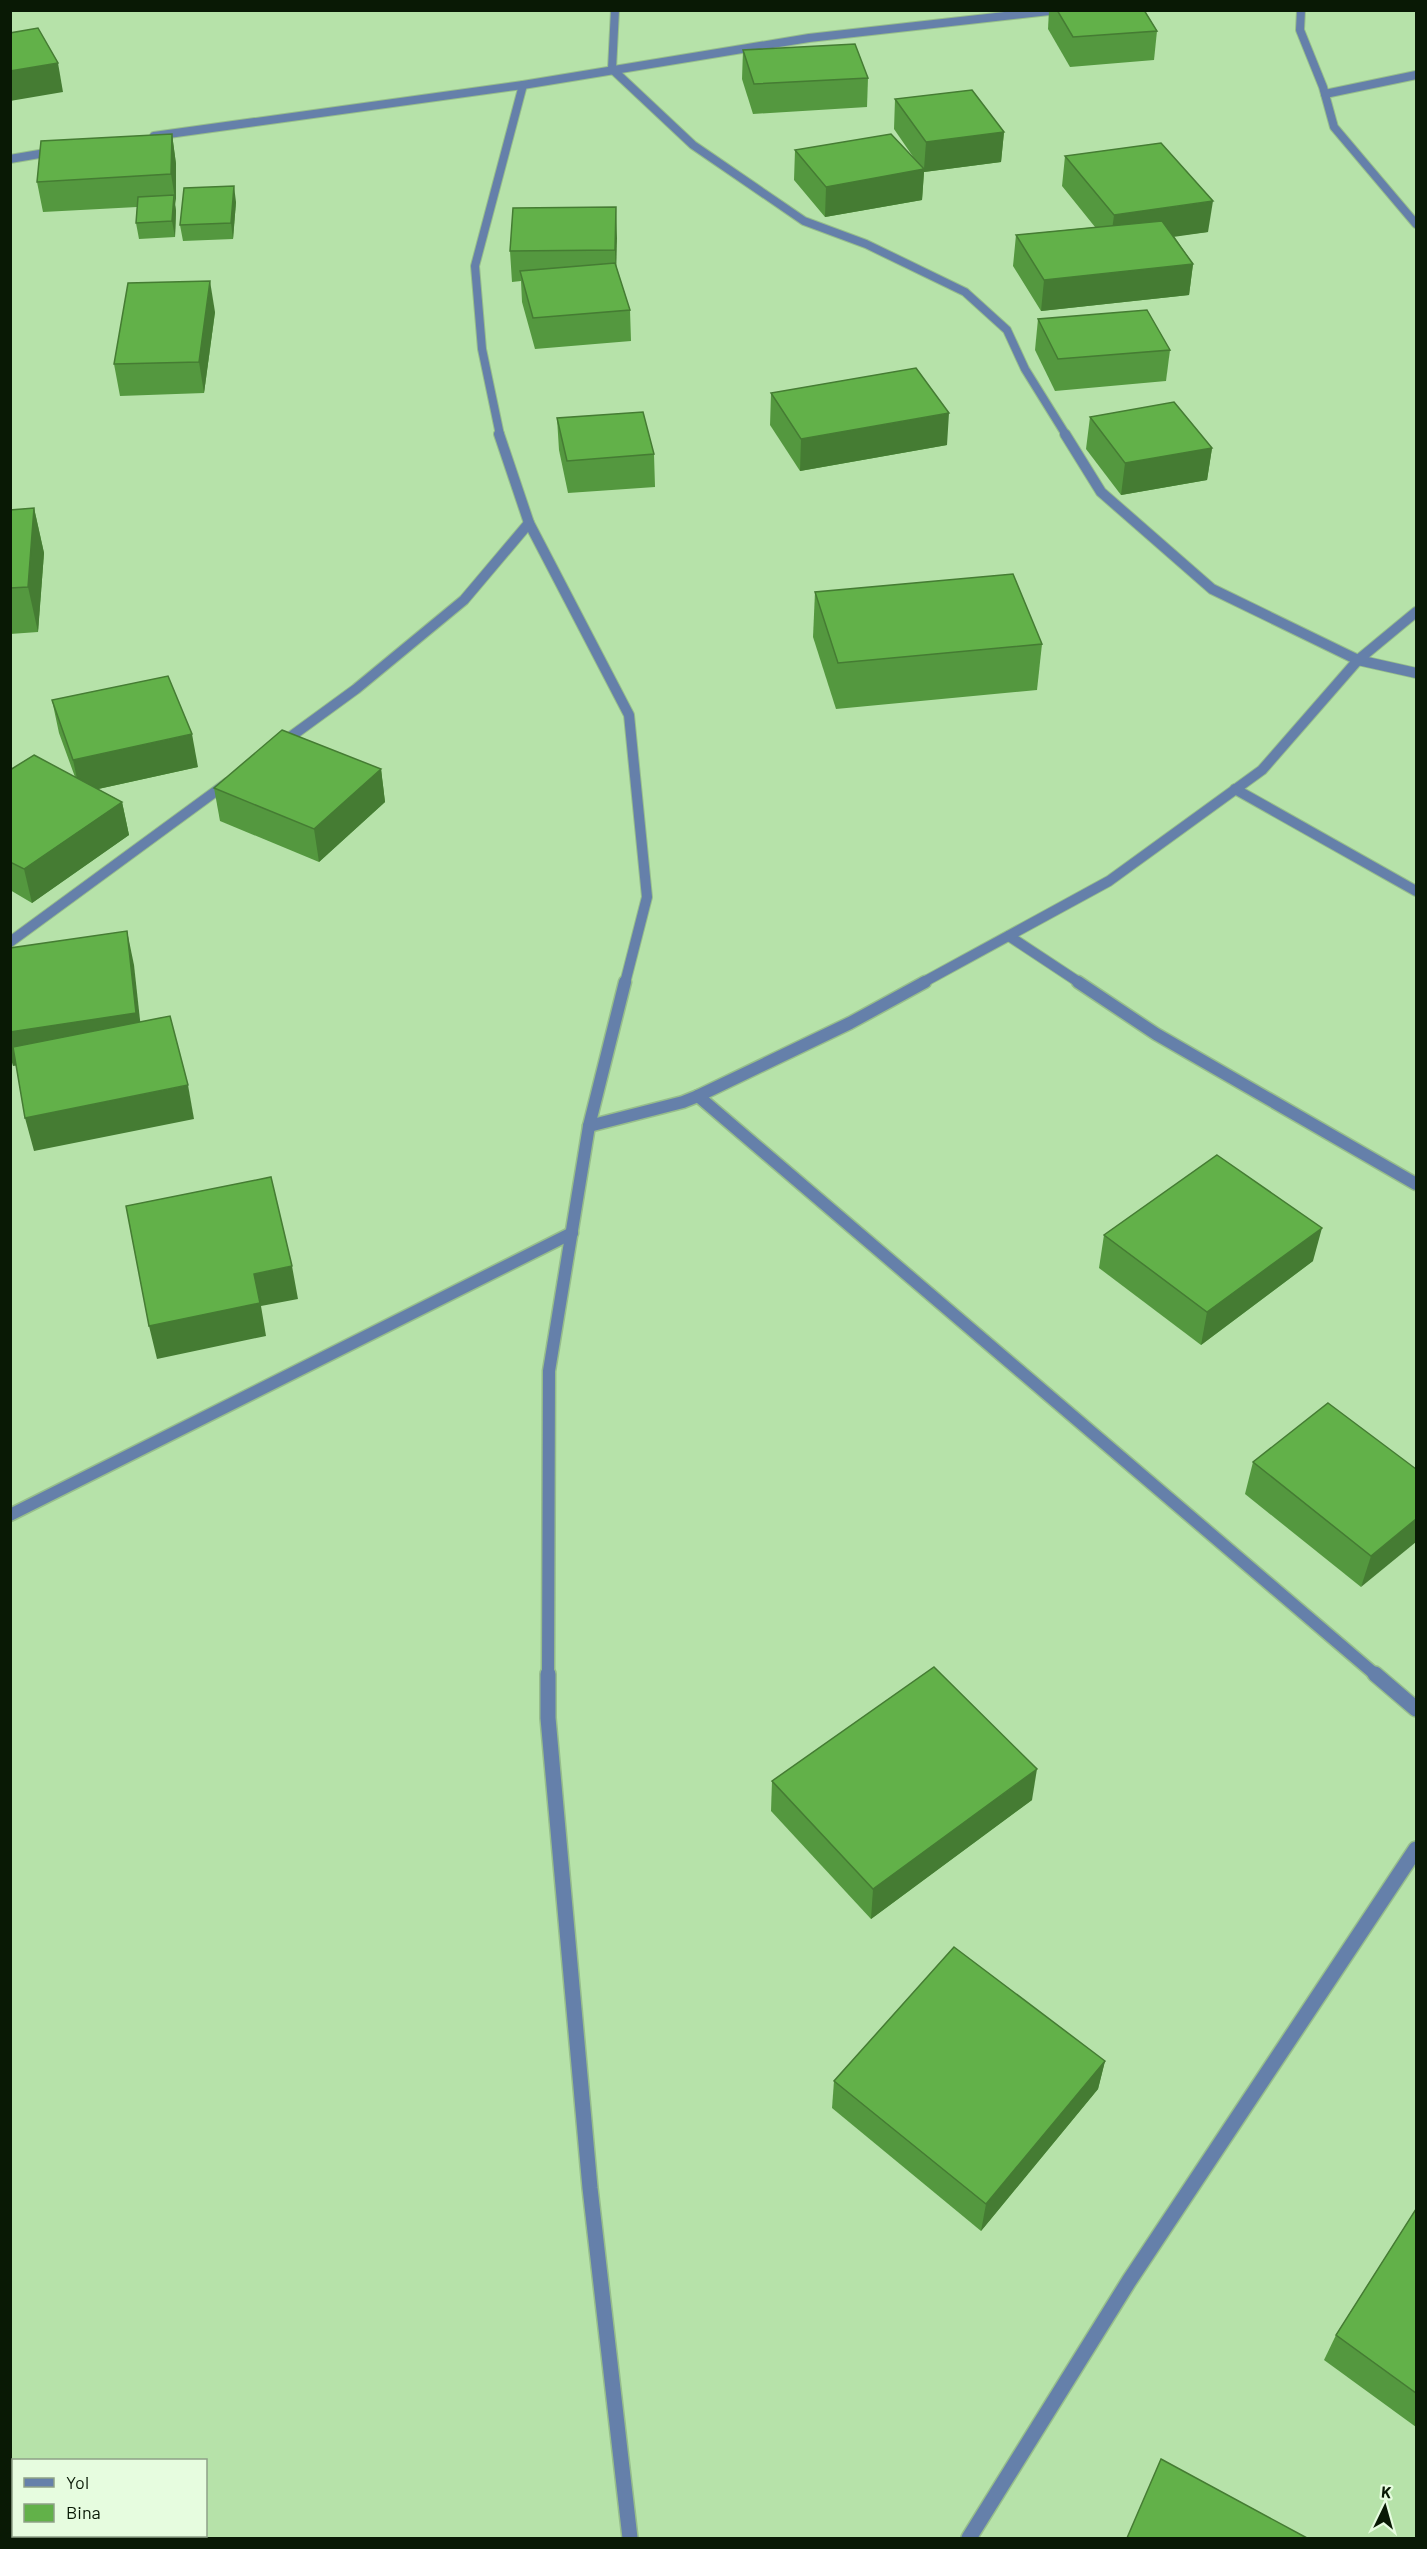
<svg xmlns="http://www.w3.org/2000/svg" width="1427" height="2549" font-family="Barlow,sans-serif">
<rect width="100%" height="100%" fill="#b6e2a9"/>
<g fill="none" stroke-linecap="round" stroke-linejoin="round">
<defs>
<g id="minor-far3">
<polyline points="615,10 612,69 693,145 804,221 866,244 965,292 1007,330 1025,369 1066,435"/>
<polyline points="1301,10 1300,30 1323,87 1334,127 1416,224"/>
<polyline points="1325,94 1416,75"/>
<polyline points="154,136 523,85 809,38 1058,10"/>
<polyline points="10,159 57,151"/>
<polyline points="500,435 482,349 475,266 523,85"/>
</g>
<g id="minor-far2">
<polyline points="499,434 529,523 629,715 647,897 625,983"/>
<polyline points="1065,434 1101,492 1212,589 1358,660 1416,673"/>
<polyline points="282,743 356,689 464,600 529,523"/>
<polyline points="1235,789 1416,891"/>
<polyline points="1009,936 1080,983"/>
<polyline points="10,942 227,783"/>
<polyline points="922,983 1109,881 1262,770 1358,660 1416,612"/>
</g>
<g id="minor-far1">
<polyline points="1078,982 1156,1034 1416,1184"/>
<polyline points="698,1096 1377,1676"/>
<polyline points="589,1126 683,1102 698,1096 850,1023 925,982"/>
<polyline points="10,1515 572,1233"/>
<polyline points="548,1676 549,1371 589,1126 625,982"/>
</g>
<g id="minor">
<polyline points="548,1674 548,1718 590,2188 630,2538"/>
<polyline points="1375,1674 1416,1709"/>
<polyline points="969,2538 1129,2281 1416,1849"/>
</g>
</defs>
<use href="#minor-far3" stroke="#97be8b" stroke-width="10"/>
<use href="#minor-far2" stroke="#97be8b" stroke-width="12"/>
<use href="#minor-far1" stroke="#97be8b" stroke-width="15"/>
<use href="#minor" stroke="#97be8b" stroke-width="18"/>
<use href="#minor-far3" stroke="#6580aa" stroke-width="8"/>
<use href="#minor-far2" stroke="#6580aa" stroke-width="10"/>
<use href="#minor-far1" stroke="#6580aa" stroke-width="12"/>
<use href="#minor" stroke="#6580aa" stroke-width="15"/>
</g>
<g fill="#54983f">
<polygon points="1049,10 1144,10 1157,31 1154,60 1070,67 1048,29"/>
<polygon points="743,50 868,78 867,107 753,114 742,79"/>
<polygon points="895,99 1004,132 1001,162 924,172 922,200 825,217 794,180 795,150 916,161 894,129"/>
<polygon points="172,134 176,164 175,205 176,211 175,237 139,239 136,223 137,207 43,212 37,182"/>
<polygon points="1065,156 1208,232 1174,236 1193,264 1189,295 1041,311 1013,266 1016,235 1095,227 1062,186"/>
<polygon points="236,202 233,239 183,241 180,225"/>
<polygon points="616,207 616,266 630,310 631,341 535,349 522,302 521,281 512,282 510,251"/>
<polygon points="215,312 204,393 120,396 114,364"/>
<polygon points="1038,319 1170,350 1166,381 1055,391 1035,350"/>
<polygon points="771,393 947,445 800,471 770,425"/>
<polygon points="1090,417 1212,448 1207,480 1121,495 1086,449"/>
<polygon points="557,418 654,454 655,487 568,493 559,450"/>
<polygon points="34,508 44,553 38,632 10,634 10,510"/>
<polygon points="815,592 1042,644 1037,690 836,709 813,637"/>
<polygon points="52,700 198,767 98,789 122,802 129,835 32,903 10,890 10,770 75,777 59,733"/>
<polygon points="381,769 385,802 319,862 220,821 214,788"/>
<polygon points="1104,1235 1313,1261 1201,1345 1099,1268"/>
<polygon points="1253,1462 1416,1469 1361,1587 1245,1494"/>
<polygon points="772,1781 1032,1800 871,1919 771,1811"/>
<polygon points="1105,2061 1098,2089 981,2231 832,2108 834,2081"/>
<polygon points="1416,2209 1416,2427 1324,2360 1336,2335"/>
</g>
<g fill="#457c33">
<polygon points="58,63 63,92 10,101 10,71"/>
<polygon points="1004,132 1001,162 924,172 922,200 825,217 826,187 924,169 926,142"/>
<polygon points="172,134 176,164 176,205 171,174"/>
<polygon points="234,186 236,202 233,239 231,223"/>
<polygon points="174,195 176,211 175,237 172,221"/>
<polygon points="1213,201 1208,232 1110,246 1114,215"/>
<polygon points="616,207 617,238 616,281 615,250"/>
<polygon points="1193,264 1189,295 1041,311 1044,280"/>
<polygon points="210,281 215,312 204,393 199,362"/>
<polygon points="949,413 947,445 800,471 801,439"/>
<polygon points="1212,448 1207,480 1121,495 1125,463"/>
<polygon points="34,508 44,553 38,632 28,587"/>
<polygon points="192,734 198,767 80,793 73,760"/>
<polygon points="381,769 385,802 319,862 314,829"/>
<polygon points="122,802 129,835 32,903 24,869"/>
<polygon points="127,931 134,965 143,1047 13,1066 10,1056 10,1032"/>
<polygon points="188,1085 194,1119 34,1151 25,1118"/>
<polygon points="1322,1228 1313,1261 1201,1345 1207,1312"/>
<polygon points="292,1266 298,1299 261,1306 266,1336 157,1359 149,1326 254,1274"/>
<polygon points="1416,1519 1416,1542 1361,1587 1371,1556"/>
<polygon points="1037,1769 1032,1800 871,1919 873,1889"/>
<polygon points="1105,2061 1098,2089 981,2231 986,2204"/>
</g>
<g fill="#62b149" stroke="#457c33" stroke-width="1.5">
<polygon points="1057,10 1144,10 1157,31 1073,37"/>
<polygon points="38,28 58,63 10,71 10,33"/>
<polygon points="855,44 868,78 754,84 743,50"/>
<polygon points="972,90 1004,132 926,142 895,99"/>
<polygon points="172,134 171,174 37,182 41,141"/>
<polygon points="891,134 924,169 826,187 795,150"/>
<polygon points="1161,143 1213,201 1114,215 1065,156"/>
<polygon points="234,186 231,223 180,225 184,188"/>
<polygon points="174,195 172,221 136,223 138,197"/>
<polygon points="616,207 615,250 510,251 513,208"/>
<polygon points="1162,221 1193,264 1044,280 1016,235"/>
<polygon points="615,263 630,310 533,318 520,271"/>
<polygon points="210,281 199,362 114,364 128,283"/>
<polygon points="1147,310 1170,350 1058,359 1038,319"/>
<polygon points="916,368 949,413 801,439 771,393"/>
<polygon points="1174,402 1212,448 1125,463 1090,417"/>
<polygon points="643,412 654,454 567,461 557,418"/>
<polygon points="34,508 28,587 10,588 10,510"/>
<polygon points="1013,574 1042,644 838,663 815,592"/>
<polygon points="168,676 192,734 73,760 52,700"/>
<polygon points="282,730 381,769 314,829 214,788"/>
<polygon points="34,755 122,802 24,869 10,862 10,770"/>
<polygon points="127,931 136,1013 10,1032 10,948"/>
<polygon points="170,1016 188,1085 25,1118 13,1047"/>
<polygon points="1217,1155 1322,1228 1207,1312 1104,1235"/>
<polygon points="271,1177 292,1266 254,1274 260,1303 149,1326 126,1206"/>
<polygon points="1328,1403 1416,1469 1416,1519 1371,1556 1253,1462"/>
<polygon points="934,1667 1037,1769 873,1889 772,1781"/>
<polygon points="954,1947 1105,2061 986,2204 834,2081"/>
<polygon points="1416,2209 1416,2393 1336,2335"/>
<polygon points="1161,2459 1307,2538 1127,2538"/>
</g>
<rect width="1427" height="2549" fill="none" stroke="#091905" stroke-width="24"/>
<rect x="12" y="2459" width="195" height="78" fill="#e6fcdf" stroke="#8ea188" stroke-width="1.5"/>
<rect x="24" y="2478" width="30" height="9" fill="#6580aa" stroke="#8ea188" stroke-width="1.5"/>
<text x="66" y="2489" font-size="18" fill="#091905">Yol</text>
<rect x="24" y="2504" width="30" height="18" fill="#62b149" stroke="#8ea188" stroke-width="1.5"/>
<text x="66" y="2519" font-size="18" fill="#091905">Bina</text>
<g transform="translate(1385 2507) rotate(5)" stroke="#e6fcdf" stroke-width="4.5" paint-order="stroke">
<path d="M0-4.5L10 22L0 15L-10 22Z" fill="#091905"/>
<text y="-9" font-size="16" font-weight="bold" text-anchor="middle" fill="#091905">K</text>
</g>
</svg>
